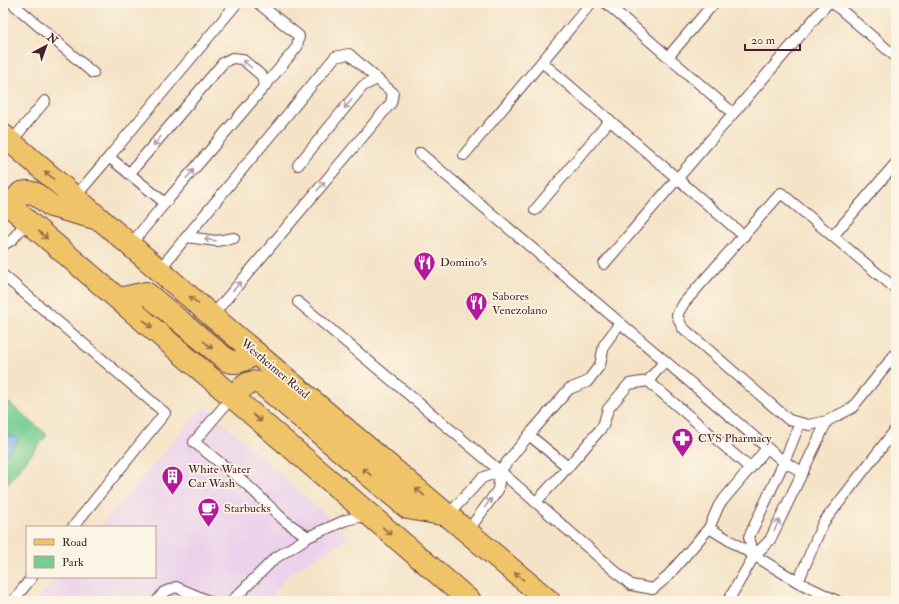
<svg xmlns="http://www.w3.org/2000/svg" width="899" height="604" font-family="'IM FELL Double Pica',serif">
<rect width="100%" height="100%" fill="#fcf5e5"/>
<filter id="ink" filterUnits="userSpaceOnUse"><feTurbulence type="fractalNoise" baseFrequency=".025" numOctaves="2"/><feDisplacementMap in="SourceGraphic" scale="8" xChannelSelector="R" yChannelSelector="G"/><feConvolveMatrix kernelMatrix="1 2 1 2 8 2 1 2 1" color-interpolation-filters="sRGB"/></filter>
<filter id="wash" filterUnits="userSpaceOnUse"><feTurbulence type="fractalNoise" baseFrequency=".012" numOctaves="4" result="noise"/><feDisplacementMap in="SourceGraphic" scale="16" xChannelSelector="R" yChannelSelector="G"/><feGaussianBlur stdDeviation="0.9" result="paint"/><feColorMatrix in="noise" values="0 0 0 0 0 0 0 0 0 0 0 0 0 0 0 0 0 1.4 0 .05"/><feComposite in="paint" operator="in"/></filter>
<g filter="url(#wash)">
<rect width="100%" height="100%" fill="#f4e3c6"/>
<polygon fill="#ebd1eb" points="204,406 350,537 287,575 269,601 36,601 57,577 155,577 155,527 100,527"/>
<polygon fill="#77cd92" stroke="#60765e" points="3,398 47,435 4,488 3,486"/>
<polygon fill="#88b7f3" stroke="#696b8f" points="3,431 11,437 13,436 18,440 3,458"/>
</g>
<g filter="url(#ink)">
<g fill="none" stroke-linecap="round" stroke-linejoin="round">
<defs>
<g id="service">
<polyline points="12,3 93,73"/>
<polyline points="258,3 299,36 297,47 264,87"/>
<polyline points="606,3 733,113"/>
<polyline points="833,3 896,57"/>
<polyline points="668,57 714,3"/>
<polyline points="542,62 744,236"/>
<polyline points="11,142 45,101"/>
<polyline points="420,153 784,462 803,472"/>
<polyline points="464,155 591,3"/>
<polyline points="109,157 237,3"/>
<polyline points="298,165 363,86 377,79"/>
<polyline points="129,174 223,63 232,58 242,59 262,76 264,87 165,203"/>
<polyline points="75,197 109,157 165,203 130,245"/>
<polyline points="535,210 610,120"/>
<polyline points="833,236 896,163"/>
<polyline points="187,237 216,241 234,238"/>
<polyline points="3,245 12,240 27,221"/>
<polyline points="604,264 828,3"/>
<polyline points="159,270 335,57 349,54 393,93 391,103 212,316"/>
<polyline points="3,275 165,413 73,527"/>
<polyline points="896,289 781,193 684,303 677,315 682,327 789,420 809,425 827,421 852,408 896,353"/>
<polyline points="298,302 500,471 631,585 653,589 666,578 709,528 719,505 767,448"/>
<polyline points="648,381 750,468"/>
<polyline points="232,397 194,442 244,482 285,521 308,537 346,520 368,515"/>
<polyline points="529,435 568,467"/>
<polyline points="536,502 568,467 603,426 608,409 629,384 648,381 665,361"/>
<polyline points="448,515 482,478 500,471 529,435 569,389 587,382 600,365 604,345 620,323"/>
<polyline points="709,528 798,582 837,601"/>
<polyline points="467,532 498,490 500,471"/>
<polyline points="754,556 749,537 784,462 800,423"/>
<polyline points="798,582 823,523 896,429"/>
<polyline points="3,601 4,601"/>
<polyline points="13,601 32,577"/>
<polyline points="157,601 164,592 176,587 209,601"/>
<polyline points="232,601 274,559 308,537"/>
<polyline points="728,601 754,556 770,540 827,421"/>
</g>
<g id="primary">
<polyline points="3,135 212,316 549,601"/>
<polyline points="3,200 470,601"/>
<polyline points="10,206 21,193 28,192 36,194 51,206 98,219"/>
<path d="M119,299L146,293L228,361C240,364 246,359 256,353"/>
<path d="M232,397C243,388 248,378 262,384L408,508L447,515"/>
</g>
</defs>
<use href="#service" stroke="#643c42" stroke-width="12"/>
<use href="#primary" stroke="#643c42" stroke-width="24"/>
<use href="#service" stroke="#fff" stroke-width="10"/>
<use href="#primary" stroke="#efc469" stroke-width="22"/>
</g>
<defs><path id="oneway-shaft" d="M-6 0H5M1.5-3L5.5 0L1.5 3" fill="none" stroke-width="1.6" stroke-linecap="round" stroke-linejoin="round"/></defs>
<g stroke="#ae9aa0">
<use href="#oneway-shaft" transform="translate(247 64) rotate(-140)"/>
<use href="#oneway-shaft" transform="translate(348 104) rotate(130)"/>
<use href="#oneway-shaft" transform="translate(157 141) rotate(130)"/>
<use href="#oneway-shaft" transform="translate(190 174) rotate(-50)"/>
<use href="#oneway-shaft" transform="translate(321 186) rotate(-50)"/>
<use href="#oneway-shaft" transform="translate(210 240) rotate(-172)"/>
<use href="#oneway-shaft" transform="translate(237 286) rotate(-50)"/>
<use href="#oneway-shaft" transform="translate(488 503) rotate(-53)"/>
<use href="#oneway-shaft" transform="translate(777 525) rotate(-64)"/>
</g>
<g stroke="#946947">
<use href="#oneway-shaft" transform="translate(49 175) rotate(-139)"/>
<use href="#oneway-shaft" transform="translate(43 235) rotate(40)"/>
<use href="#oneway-shaft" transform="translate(194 300) rotate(-140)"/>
<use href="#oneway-shaft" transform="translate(148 324) rotate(41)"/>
<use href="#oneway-shaft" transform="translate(208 345) rotate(40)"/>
<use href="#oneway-shaft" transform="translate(257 418) rotate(41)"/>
<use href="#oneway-shaft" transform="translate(367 472) rotate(-140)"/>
<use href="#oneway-shaft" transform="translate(420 492) rotate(-140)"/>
<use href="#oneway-shaft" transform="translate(387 531) rotate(40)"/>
<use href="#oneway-shaft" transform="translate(519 576) rotate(-140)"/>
</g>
</g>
<defs>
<symbol id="restaurant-pin" viewBox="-11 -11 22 30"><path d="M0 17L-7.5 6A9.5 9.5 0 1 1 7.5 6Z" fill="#b5179e" stroke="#fcf5e5"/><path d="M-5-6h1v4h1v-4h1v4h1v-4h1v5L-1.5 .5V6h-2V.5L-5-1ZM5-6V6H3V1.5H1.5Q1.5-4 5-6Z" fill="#fff"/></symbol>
<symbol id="pharmacy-pin" viewBox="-11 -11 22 30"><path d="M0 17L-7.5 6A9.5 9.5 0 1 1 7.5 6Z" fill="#b5179e" stroke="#fcf5e5"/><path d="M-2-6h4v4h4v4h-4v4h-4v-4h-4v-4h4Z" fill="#fff"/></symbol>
<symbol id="building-pin" viewBox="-11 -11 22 30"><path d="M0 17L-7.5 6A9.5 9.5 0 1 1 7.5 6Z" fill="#b5179e" stroke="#fcf5e5"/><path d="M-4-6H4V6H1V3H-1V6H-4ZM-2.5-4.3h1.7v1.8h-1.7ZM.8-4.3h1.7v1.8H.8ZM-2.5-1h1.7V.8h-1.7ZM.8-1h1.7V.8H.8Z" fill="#fff"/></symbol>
<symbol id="cafe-pin" viewBox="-11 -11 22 30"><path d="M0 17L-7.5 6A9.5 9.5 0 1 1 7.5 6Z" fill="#b5179e" stroke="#fcf5e5"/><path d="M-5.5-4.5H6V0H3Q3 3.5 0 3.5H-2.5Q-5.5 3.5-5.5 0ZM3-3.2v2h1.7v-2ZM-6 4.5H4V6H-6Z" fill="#fff"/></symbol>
</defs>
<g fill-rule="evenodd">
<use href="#restaurant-pin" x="412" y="250" width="25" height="34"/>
<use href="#restaurant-pin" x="464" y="290" width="25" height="34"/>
<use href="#pharmacy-pin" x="670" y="426" width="25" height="34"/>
<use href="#building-pin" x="160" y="464" width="25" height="34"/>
<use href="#cafe-pin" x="196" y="496" width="25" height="34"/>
</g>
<g text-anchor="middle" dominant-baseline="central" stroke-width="3.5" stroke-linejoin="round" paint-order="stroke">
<g font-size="12" fill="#4a1f2b" stroke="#fcf5e5" text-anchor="start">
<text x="440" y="262">Domino's</text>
<text x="492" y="296">Sabores<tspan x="492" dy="14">Venezolano</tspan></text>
<text x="698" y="438">CVS Pharmacy</text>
<text x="188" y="469">White Water<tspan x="188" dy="14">Car Wash</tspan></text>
<text x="224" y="508">Starbucks</text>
</g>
<g font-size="12" fill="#4a1f2b" stroke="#fcf5e5">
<text transform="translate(275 369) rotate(40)">Westheimer Road</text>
</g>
</g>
<rect width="899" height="604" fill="none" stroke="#fcf5e5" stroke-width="16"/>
<rect x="26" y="526" width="130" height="52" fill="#fcf5e5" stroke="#b59f9b"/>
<rect x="34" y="539" width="20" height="6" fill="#efc469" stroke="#b59f9b"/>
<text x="62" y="546" font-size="12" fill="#4a1f2b">Road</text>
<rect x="34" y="556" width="20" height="12" fill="#77cd92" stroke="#b59f9b"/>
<text x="62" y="566" font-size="12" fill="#4a1f2b">Park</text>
<g transform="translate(46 46) rotate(41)" stroke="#fcf5e5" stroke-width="3" paint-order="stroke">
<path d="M0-3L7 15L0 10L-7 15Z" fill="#4a1f2b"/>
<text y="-6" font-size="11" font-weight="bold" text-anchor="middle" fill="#4a1f2b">N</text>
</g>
<path d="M745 44v6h55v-6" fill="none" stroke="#4a1f2b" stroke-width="2"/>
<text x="751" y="44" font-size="12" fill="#4a1f2b" stroke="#fcf5e5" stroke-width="3" paint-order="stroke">20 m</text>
</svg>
